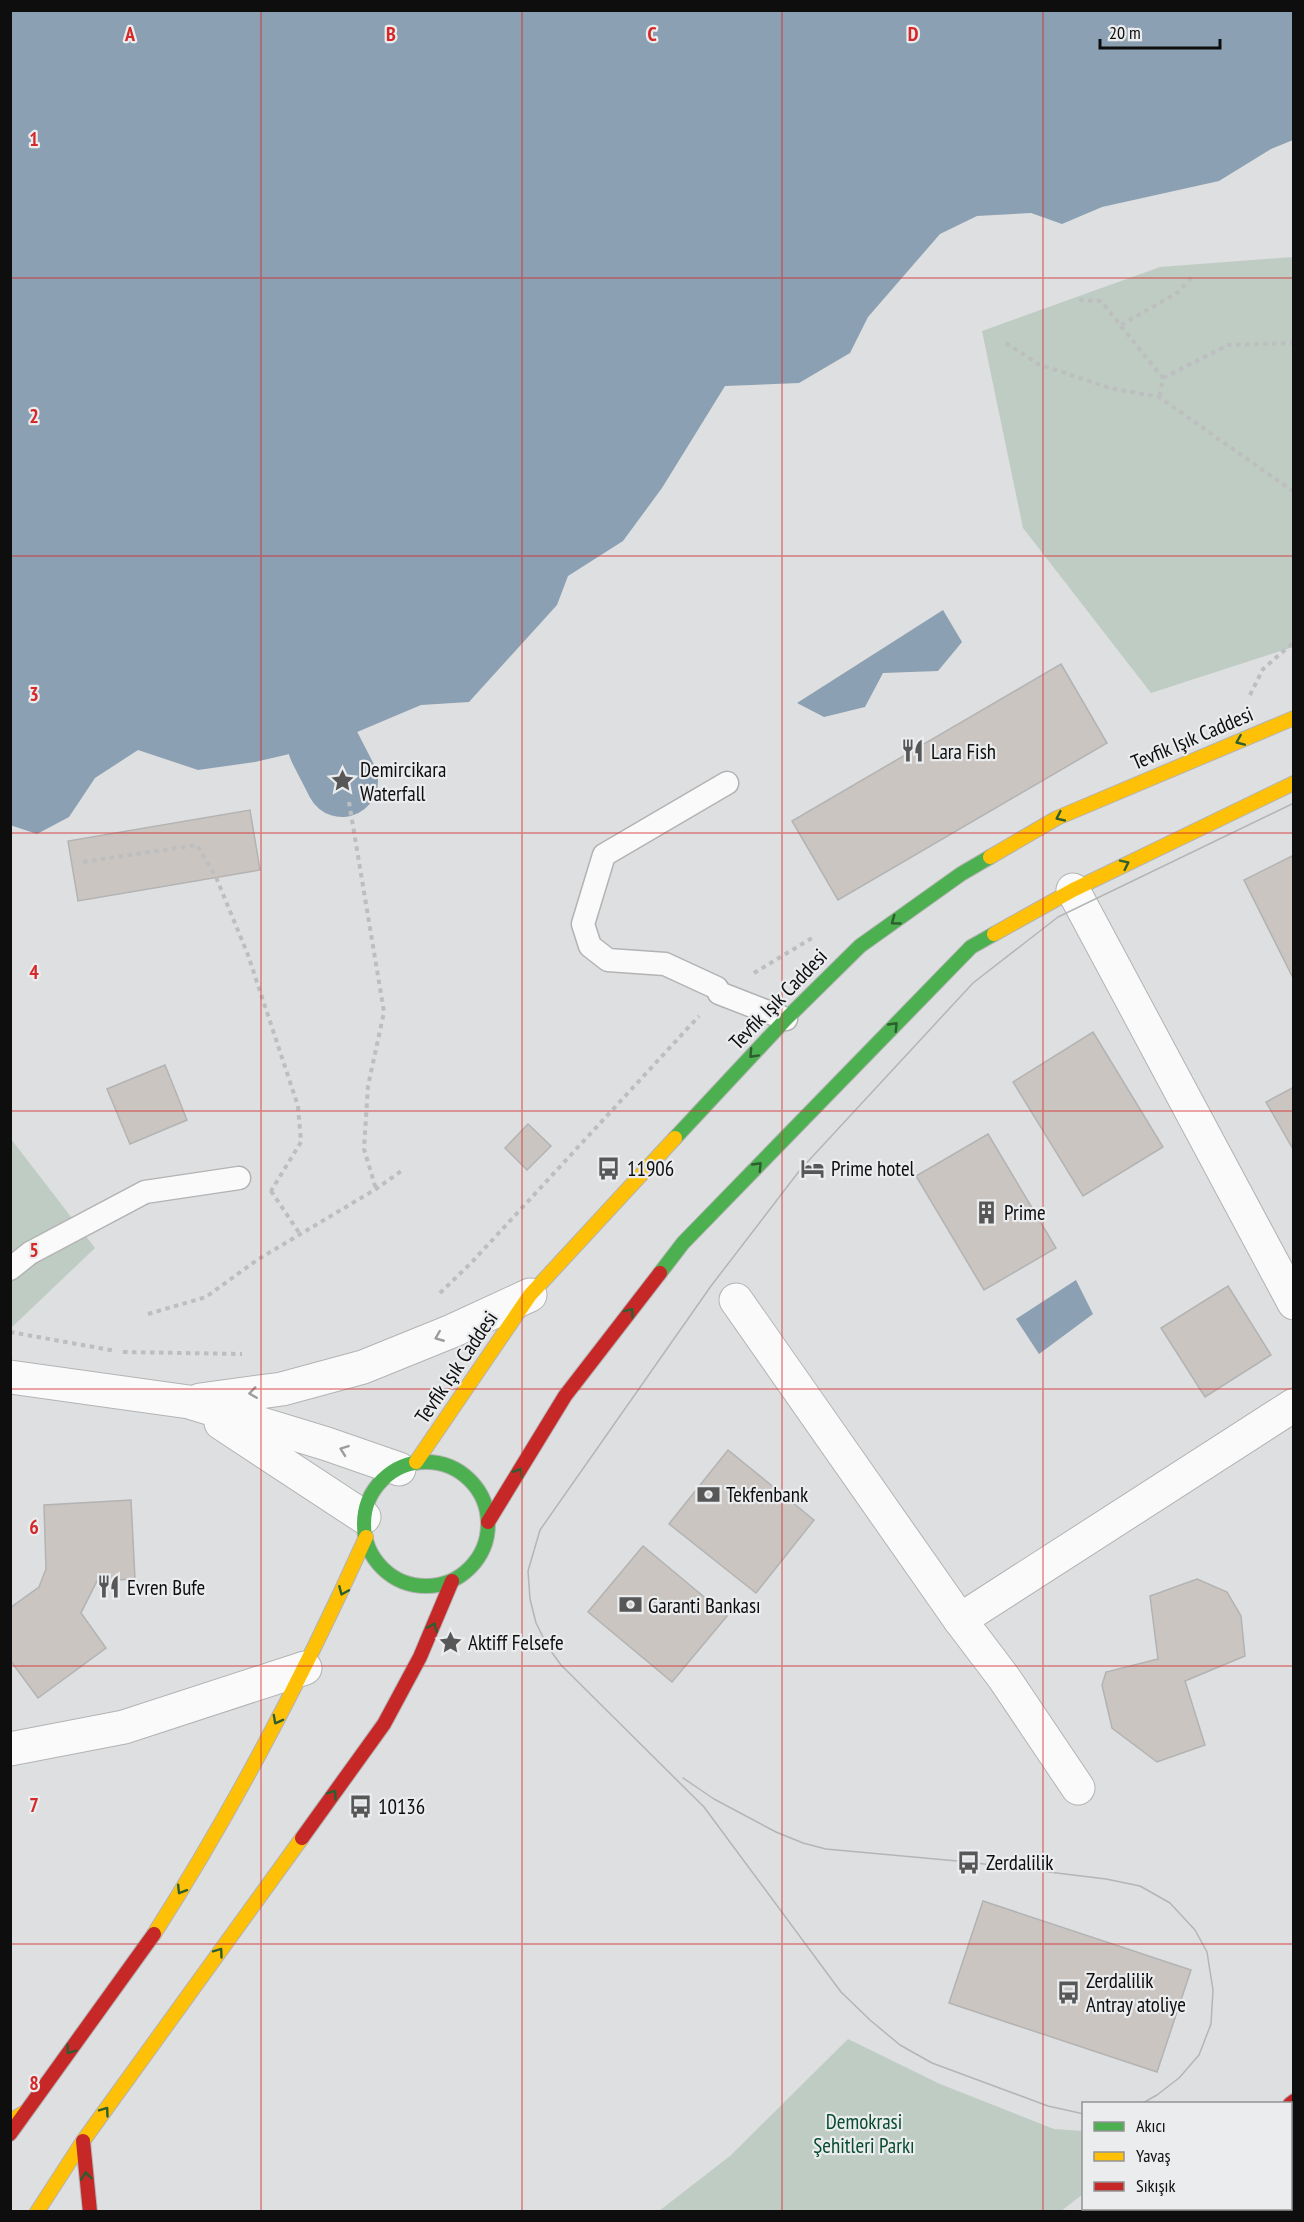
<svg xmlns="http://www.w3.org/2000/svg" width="1304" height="2222" font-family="'PT Sans Narrow',sans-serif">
<rect width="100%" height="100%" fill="#dedfe0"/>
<g fill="#bfccc4">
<polygon points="1293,257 1293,647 1151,693 1023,528 982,331 1160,267"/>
<polygon points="11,1139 95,1248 11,1328"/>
<polygon points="848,2039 940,2084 1054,2129 1083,2131 1083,2194 1060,2212 659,2211 730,2156"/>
</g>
<g fill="#8ba0b2">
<polygon points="11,10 1293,11 1293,140 1271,149 1219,181 1102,207 1062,224 1031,213 977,216 940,234 868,317 850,353 799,383 725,386 662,488 623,541 568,576 557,605 469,702 421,705 324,746 255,762 198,770 138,750 95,778 69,817 37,834 10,825"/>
<polygon points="943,610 962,642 938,671 883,673 865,707 824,717 797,703"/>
<polygon points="1076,1280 1093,1314 1039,1354 1016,1319"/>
</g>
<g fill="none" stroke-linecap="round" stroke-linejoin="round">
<polyline stroke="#8ba0b2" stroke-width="72" points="324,746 342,781"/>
</g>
<g fill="#cac5c1" stroke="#b3b3b3" stroke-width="1.5">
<polygon points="1061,664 1107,743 838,900 792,821"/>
<polygon points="250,810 260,870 78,901 68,841"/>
<polygon points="1294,855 1294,980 1244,880"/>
<polygon points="1093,1032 1163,1147 1083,1196 1013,1082"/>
<polygon points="165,1065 187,1120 130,1144 107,1089"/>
<polygon points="1294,1087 1294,1151 1266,1102"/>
<polygon points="528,1124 551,1146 527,1170 505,1148"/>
<polygon points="988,1134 1056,1248 984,1290 916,1176"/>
<polygon points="1228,1286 1271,1355 1205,1397 1161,1328"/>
<polygon points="728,1450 814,1520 756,1593 669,1524"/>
<polygon points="131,1500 135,1579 97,1581 81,1613 106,1648 38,1698 10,1660 10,1608 39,1587 46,1569 44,1505"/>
<polygon points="643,1546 727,1616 672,1682 588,1612"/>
<polygon points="1197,1579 1227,1592 1241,1616 1245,1656 1185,1681 1205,1745 1157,1762 1112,1728 1102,1685 1106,1672 1158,1659 1150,1596"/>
<polygon points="983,1901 1191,1970 1157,2072 949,2003"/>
</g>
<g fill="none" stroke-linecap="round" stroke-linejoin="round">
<defs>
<g id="lane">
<polyline points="727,783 604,855 583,924 590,946 608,960 665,964 717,988 719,993 786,1019"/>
<polyline points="10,1269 30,1253 145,1192 239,1178"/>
</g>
<g id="street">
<polyline points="1073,890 1294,1303"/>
<polyline points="736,1300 960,1620 1004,1678 1078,1788"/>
<polyline points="10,1377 189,1402 327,1444 399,1469"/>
<polyline points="200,1400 282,1389 363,1367 452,1331 530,1295"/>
<polyline points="221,1423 364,1517"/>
<polyline points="960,1620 1294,1405"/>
<polyline points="10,1749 124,1727 305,1668"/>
</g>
<g id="fast">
<polyline points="675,1138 786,1019 860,946 961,874 990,857"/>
<polyline points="660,1273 683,1243 971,947 994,934"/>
<circle cx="426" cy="1524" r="62"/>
</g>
<g id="slow">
<polyline points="990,857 1057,818 1294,718"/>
<polyline points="994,934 1073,890 1294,783"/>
<polyline points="416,1462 530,1295 675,1138"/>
<path d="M154,1934C235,1807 304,1675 366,1537"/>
<polyline points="10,2121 25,2112"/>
<polyline points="37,2212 83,2141 302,1838"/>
</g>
<g id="jam">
<polyline points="488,1522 565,1396 660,1273"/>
<polyline points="302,1838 384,1724 420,1657 452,1581"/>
<polyline points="1290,2104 1294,2101"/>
<polyline points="10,2134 154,1934"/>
<polyline points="83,2141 90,2212"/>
<polyline points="1143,2212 1147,2208"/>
</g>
</defs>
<use href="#lane" stroke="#b3b3b4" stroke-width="25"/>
<use href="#street" stroke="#b3b3b4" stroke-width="35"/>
<use href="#fast" stroke="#b3b3b4" stroke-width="16"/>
<use href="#slow" stroke="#b3b3b4" stroke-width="16"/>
<use href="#jam" stroke="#b3b3b4" stroke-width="16"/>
<g stroke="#bdbebf" stroke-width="4" stroke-dasharray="4.5 4.5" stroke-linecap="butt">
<polyline points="1079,300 1101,301 1163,378 1159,397"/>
<polyline points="1121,325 1177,293 1193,276"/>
<polyline points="1006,343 1038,364 1110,388 1159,397 1294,492"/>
<polyline points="1163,378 1228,345 1294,343"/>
<polyline points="1250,695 1263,669 1294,642"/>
<polyline points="349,802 384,1012 368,1086 364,1149 376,1189"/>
<polyline points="83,862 197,845 216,877 248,955 298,1106 301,1142 271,1191 268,1190"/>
<polyline points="754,973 812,938"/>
<polyline points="271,1191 300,1234"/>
<polyline points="440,1293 472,1262 699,1016"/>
<polyline points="148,1314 206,1297 257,1260 376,1189 404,1169"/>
<polyline points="10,1332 116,1351"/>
<polyline points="123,1352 242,1354"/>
</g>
<use href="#lane" stroke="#fafafa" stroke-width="22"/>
<use href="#street" stroke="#fafafa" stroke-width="33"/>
<use href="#fast" stroke="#4caf50" stroke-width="14"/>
<use href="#slow" stroke="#ffc107" stroke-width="14"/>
<use href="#jam" stroke="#c62828" stroke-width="14"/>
<g stroke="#b4b5b6" stroke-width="1.5">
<polyline points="683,1778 714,1799 776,1832 803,1843 826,1849 968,1862 1106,1879 1140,1886 1170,1903 1195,1930 1207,1952 1213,1990 1211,2024 1199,2055 1179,2078 1157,2095 1141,2104"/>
<polyline points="1084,2114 1048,2106 932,2063 900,2045 870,2020 841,1992 704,1807 561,1665 548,1647 536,1623 530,1599 528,1571 540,1530 711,1286 800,1170 973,983 1058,917 1294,803"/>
</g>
</g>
<defs><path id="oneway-chevron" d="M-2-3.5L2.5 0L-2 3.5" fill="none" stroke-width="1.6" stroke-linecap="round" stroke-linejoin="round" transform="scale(1.5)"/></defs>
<g stroke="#2d5e30">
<use href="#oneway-chevron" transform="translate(1240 741) rotate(157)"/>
<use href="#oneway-chevron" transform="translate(1060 817) rotate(155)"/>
<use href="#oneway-chevron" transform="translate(1125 864) rotate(-26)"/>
<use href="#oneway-chevron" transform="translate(895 921) rotate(144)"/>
<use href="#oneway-chevron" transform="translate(894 1026) rotate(-46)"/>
<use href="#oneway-chevron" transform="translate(753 1054) rotate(133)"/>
<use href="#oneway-chevron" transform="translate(758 1166) rotate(-46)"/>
<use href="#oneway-chevron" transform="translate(630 1312) rotate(-52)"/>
<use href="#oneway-chevron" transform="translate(519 1472) rotate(-59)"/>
<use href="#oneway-chevron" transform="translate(343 1591) rotate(113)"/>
<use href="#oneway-chevron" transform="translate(433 1627) rotate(-67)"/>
<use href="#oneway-chevron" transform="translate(277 1720) rotate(118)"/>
<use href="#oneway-chevron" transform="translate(333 1794) rotate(-54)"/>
<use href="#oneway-chevron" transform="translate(181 1890) rotate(122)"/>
<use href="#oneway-chevron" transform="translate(219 1952) rotate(-54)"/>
<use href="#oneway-chevron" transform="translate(70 2050) rotate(126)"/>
<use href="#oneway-chevron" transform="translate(105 2111) rotate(-54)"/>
<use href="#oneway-chevron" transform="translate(86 2176) rotate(-96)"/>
</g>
<g stroke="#9c9c9c">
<use href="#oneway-chevron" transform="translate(439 1337) rotate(158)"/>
<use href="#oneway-chevron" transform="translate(253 1393) rotate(172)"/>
<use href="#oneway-chevron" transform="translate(344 1450) rotate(-160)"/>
</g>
<path fill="none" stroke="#d62828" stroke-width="1.5" stroke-opacity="0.55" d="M261,10V2212M522,10V2212M782,10V2212M1043,10V2212M10,278H1294M10,556H1294M10,833H1294M10,1111H1294M10,1389H1294M10,1666H1294M10,1944H1294"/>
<defs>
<symbol id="restaurant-bare" viewBox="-9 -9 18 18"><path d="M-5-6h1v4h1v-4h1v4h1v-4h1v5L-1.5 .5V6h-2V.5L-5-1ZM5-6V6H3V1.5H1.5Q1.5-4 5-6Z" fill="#575758" stroke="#eaecee" stroke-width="2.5" paint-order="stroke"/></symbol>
<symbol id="sight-bare" viewBox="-9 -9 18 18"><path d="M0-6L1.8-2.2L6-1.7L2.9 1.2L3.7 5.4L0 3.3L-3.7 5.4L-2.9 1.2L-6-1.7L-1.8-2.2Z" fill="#575758" stroke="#eaecee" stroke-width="2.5" paint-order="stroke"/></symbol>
<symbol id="bus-bare" viewBox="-9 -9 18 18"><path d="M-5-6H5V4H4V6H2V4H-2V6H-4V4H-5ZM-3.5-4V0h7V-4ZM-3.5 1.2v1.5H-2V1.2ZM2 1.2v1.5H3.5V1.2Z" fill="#575758" stroke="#eaecee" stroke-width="2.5" paint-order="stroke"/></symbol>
<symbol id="hotel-bare" viewBox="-9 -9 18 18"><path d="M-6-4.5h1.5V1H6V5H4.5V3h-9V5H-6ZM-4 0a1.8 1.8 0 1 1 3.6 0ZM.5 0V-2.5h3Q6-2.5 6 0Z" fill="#575758" stroke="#eaecee" stroke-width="2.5" paint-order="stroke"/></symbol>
<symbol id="building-bare" viewBox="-9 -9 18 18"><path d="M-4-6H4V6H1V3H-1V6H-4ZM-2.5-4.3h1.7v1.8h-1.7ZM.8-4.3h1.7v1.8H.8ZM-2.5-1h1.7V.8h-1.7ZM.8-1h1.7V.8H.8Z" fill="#575758" stroke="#eaecee" stroke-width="2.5" paint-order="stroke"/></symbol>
<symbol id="bank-bare" viewBox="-9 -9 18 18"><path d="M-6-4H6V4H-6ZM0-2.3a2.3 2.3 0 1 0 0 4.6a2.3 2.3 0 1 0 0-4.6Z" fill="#575758" stroke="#eaecee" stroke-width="2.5" paint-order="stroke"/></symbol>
</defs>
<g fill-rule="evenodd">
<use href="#restaurant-bare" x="896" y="734" width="33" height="33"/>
<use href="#sight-bare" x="326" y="764" width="33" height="33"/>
<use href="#bus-bare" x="592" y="1152" width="33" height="33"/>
<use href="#hotel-bare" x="796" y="1152" width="33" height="33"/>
<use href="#building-bare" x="970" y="1196" width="33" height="33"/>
<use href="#bank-bare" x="692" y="1478" width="33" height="33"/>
<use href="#restaurant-bare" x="92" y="1570" width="33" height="33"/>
<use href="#bank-bare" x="614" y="1588" width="33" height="33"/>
<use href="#sight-bare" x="434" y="1626" width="33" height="33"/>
<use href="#bus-bare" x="344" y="1790" width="33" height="33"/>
<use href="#bus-bare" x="952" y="1846" width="33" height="33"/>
<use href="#bus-bare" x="1052" y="1976" width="33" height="33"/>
</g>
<g text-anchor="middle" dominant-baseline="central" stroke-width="4.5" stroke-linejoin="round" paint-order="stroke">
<g font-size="21" fill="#0e0e0f" stroke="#eaecee">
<text transform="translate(1192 738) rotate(-23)">Tevfik Işık Caddesi</text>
<text transform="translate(778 999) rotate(-46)">Tevfik Işık Caddesi</text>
<text transform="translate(456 1367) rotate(-56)">Tevfik Işık Caddesi</text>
</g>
<g font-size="21" fill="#0e0e0f" stroke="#eaecee" text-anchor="start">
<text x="931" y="751">Lara Fish</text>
<text x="360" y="769">Demircikara<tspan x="360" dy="24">Waterfall</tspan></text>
<text x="627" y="1168">11906</text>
<text x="831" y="1168">Prime hotel</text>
<text x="1004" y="1212">Prime</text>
<text x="726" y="1494">Tekfenbank</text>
<text x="127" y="1587">Evren Bufe</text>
<text x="648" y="1605">Garanti Bankası</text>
<text x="468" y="1642">Aktiff Felsefe</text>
<text x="378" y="1806">10136</text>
<text x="986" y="1862">Zerdalilik</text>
<text x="1086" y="1980">Zerdalilik<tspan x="1086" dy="24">Antray atoliye</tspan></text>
</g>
<g font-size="21" fill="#084c2f" stroke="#eaecee">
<text x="864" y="2121">Demokrasi<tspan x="864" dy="24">Şehitleri Parkı</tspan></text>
</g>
</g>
<g font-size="20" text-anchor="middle" font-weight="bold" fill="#d62828" stroke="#eaecee" stroke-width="4.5" stroke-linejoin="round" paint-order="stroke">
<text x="130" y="41">A</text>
<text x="391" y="41">B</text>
<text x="652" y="41">C</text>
<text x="913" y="41">D</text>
<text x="34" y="146">1</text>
<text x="34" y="423">2</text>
<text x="34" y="701">3</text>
<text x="34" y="979">4</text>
<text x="34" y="1257">5</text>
<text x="34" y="1534">6</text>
<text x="34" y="1812">7</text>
<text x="34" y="2090">8</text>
</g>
<rect width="1304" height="2222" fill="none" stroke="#0e0e0f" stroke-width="24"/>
<rect x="1082" y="2102" width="210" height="108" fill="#eaecee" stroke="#929395" stroke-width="1.5"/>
<rect x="1094" y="2122" width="30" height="9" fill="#4caf50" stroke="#929395" stroke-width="1.5"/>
<text x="1136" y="2132" font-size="18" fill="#0e0e0f">Akıcı</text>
<rect x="1094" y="2152" width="30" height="9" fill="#ffc107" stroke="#929395" stroke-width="1.5"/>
<text x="1136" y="2162" font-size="18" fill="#0e0e0f">Yavaş</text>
<rect x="1094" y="2182" width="30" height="9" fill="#c62828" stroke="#929395" stroke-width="1.5"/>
<text x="1136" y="2192" font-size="18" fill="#0e0e0f">Sıkışık</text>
<path d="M1100 39v9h120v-9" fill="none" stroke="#0e0e0f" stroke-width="3"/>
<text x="1109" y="39" font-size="18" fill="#0e0e0f" stroke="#eaecee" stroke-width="4.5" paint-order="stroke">20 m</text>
</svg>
